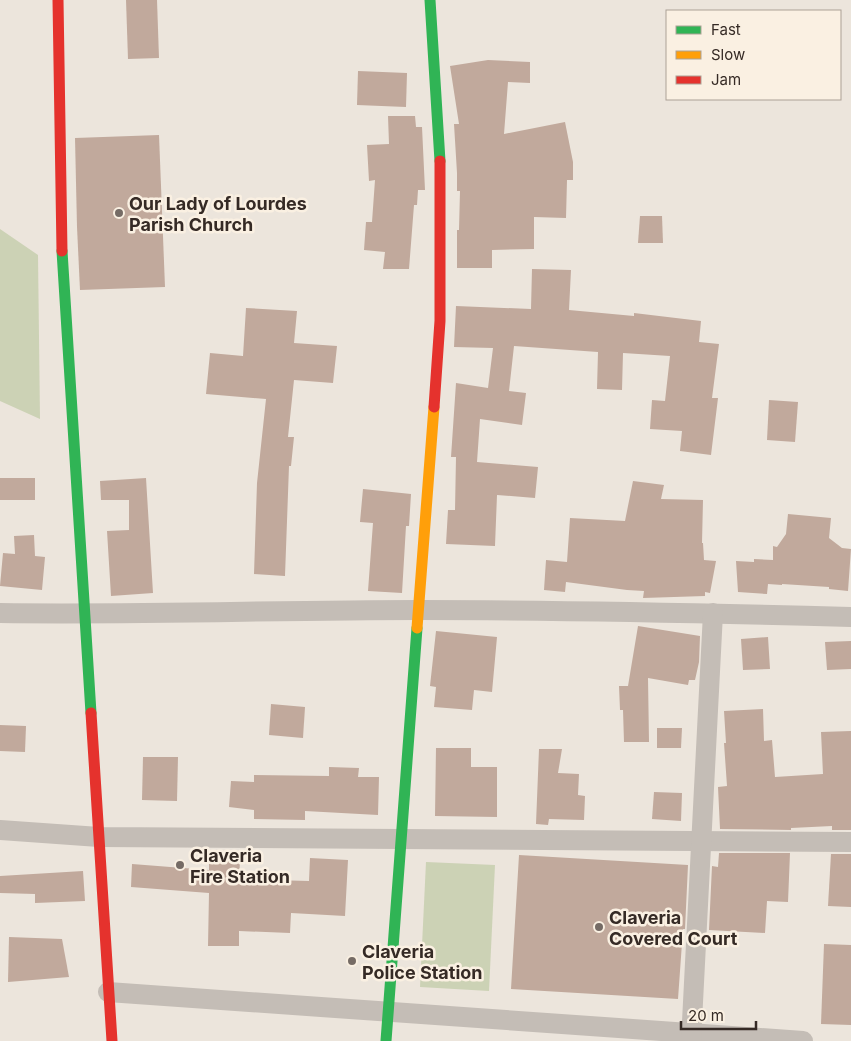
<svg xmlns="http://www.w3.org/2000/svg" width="851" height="1041" font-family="Inter,sans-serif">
<rect width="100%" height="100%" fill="#ece5dc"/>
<g fill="#ccd2b5">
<polygon points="0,229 38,255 40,419 0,401"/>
<polygon points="426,862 495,865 489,991 420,987"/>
</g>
<g fill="#c1a99c">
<polygon points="126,0 157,0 159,58 128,59"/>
<polygon points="488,60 530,62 530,83 508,82 504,134 565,122 573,162 573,180 567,180 566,218 534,217 534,249 492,250 492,268 457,268 457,230 459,230 460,191 457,191 457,173 454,124 459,124 450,66"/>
<polygon points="358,71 407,73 406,107 357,105"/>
<polygon points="388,116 415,116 416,127 422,127 425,190 418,190 417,205 414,205 409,269 383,269 385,252 364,250 366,222 372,222 375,180 369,181 367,145 389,144"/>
<polygon points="159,135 165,287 80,290 77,227 75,138"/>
<polygon points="640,216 662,216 663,243 638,243"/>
<polygon points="532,269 571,270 569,310 634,316 634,313 701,321 699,342 719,344 712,398 718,398 711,455 680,451 682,431 650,429 652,400 665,401 670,356 623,353 622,390 597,389 598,352 514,346 509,391 526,393 522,425 480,419 477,462 538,467 535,498 497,495 495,546 446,544 448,510 455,510 456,457 451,457 456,383 488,388 493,348 454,347 456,306 531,309"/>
<polygon points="246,308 297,311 294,343 337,346 333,383 294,380 288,437 294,437 291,466 289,466 285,576 254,574 257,483 266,399 206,394 210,353 243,356"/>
<polygon points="769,400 798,402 795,442 767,440"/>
<rect x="0" y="478" width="35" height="22"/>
<polygon points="146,478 153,593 111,596 107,531 129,530 129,500 101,500 100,481"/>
<polygon points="633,481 664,485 661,499 703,500 702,543 703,543 704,560 716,561 710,593 705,592 705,596 643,598 644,591 627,590 566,582 565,592 544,590 546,560 567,562 570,518 625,521"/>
<polygon points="363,489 411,494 409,526 406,526 402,593 368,591 373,523 360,522"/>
<polygon points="788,514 831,518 829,538 842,548 851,549 848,591 829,589 829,587 782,584 782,585 768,584 767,594 738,592 736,561 754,562 754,559 773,560 773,546 777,547 786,534"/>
<polygon points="34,535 35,556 45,557 42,590 0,586 3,553 15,554 14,536"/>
<polygon points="638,626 700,636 699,662 695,680 689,680 688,685 648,678 649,742 624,742 623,710 620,710 619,686 628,686"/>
<polygon points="436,631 497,637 492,692 474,690 472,710 434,707 436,687 430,686"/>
<polygon points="768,637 770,669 743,670 741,639"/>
<polygon points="851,641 851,669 827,670 825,642"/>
<polygon points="271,704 305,707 303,738 269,735"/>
<polygon points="763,709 764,741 772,740 775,777 823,774 821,732 851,731 851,830 832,830 832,826 791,828 791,830 720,829 718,787 727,786 724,743 726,743 724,711"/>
<polygon points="0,725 26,726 25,752 0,751"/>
<polygon points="657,728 682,728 681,748 657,748"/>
<polygon points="436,748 471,748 471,767 497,767 497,817 435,816"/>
<polygon points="539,749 562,749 558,773 579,774 578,795 585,796 584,820 549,819 548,825 536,824"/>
<polygon points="143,757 178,757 177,801 142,800"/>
<polygon points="329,767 359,768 358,777 379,777 378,815 305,811 305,820 254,819 254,810 229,807 231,781 254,782 254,775 329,776"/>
<polygon points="654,792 682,793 681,821 652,819"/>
<polygon points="719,853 790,853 788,902 767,901 765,933 709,930 712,866 718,867"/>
<polygon points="831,854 851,854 851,907 828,906"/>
<polygon points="519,855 688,865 685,929 683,929 678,999 511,989"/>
<polygon points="310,858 348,860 345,916 291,913 290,933 239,931 239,946 208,946 209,893 131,887 132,864 209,870 209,860 240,861 239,879 309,881"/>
<polygon points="83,871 85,901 35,903 35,894 0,893 0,876"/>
<polygon points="9,937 62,939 69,977 8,982"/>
<polygon points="824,944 851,945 851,1025 821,1024"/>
</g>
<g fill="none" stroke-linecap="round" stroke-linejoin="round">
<g stroke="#c4bdb6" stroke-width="20">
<path d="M0,613C140,615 279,610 419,610C563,610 707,613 851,617"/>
<polyline points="0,830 99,837 851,842"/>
<polyline points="108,992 803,1041"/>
<polyline points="691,1041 713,613"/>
</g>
<g stroke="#30b455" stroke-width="11">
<polyline points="430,0 440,161"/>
<polyline points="62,251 91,713"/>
<polyline points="386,1041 417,628"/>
</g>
<polyline stroke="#ff9f0a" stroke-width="11" points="417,628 434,407"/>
<g stroke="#e5322d" stroke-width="11">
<polyline points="58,0 62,251"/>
<polyline points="434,407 440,321 440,161"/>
<polyline points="91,713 112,1041"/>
</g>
</g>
<g fill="#756b65" stroke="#faf0e2" stroke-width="2">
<circle cx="119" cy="213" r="5"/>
<circle cx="180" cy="865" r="5"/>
<circle cx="599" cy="927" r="5"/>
<circle cx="352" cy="961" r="5"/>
</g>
<g text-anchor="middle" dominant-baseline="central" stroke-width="5" stroke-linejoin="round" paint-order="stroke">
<g font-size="18" font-weight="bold" fill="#352a25" stroke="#faf0e2" text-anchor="start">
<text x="129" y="203">Our Lady of Lourdes<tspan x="129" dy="21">Parish Church</tspan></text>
<text x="190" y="855">Claveria<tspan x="190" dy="21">Fire Station</tspan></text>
<text x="609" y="917">Claveria<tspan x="609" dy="21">Covered Court</tspan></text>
<text x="362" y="951">Claveria<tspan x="362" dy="21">Police Station</tspan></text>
</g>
</g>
<rect x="666" y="10" width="175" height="90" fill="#faf0e2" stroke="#aba196"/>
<rect x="676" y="26" width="25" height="8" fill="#30b455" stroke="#aba196"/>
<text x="711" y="35" font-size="15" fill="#352a25">Fast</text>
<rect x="676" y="51" width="25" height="8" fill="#ff9f0a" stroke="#aba196"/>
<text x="711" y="60" font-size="15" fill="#352a25">Slow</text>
<rect x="676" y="76" width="25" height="8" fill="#e5322d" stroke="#aba196"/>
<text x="711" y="85" font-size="15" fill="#352a25">Jam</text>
<path d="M681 1021v8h75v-8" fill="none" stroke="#352a25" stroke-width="2.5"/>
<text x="688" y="1021" font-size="15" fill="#352a25" stroke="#faf0e2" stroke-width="4" paint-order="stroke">20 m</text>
</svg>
